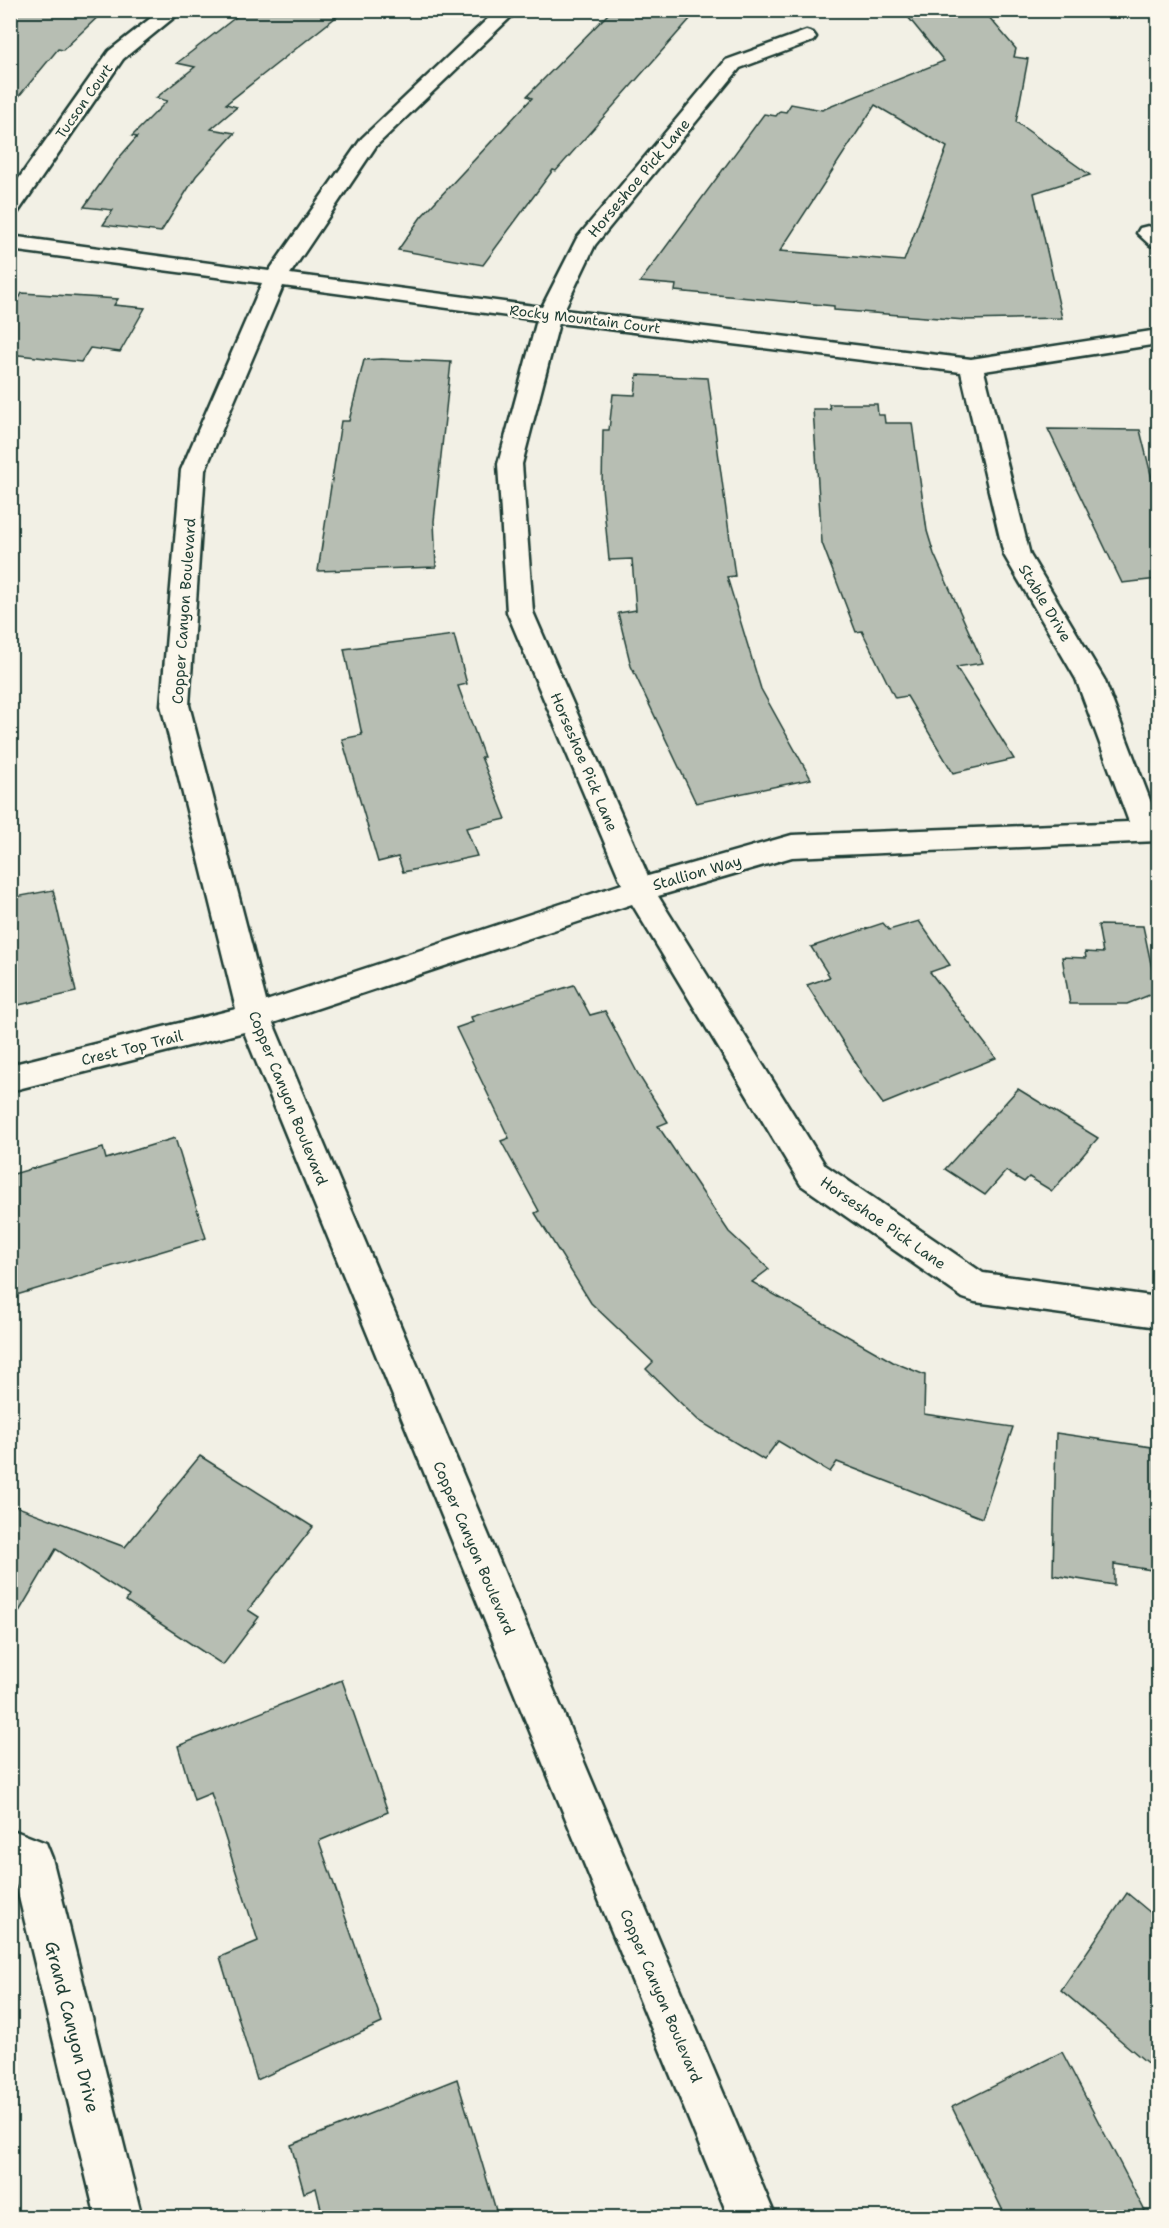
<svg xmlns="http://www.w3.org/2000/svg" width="1169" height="2228" font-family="'Shantell Sans',sans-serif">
<rect width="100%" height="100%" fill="#f2f0e5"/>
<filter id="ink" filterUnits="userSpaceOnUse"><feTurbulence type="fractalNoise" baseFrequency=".0167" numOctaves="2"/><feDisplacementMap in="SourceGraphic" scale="12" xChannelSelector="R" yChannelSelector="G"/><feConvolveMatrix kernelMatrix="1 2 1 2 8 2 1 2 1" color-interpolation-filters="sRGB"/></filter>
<g filter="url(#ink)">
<g fill="#b7beb3" stroke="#1f3d34" stroke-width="1.5" fill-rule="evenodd">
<polygon points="10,10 105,10 63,50 58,49 10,107"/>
<polygon points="245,10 345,10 226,104 237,107 211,129 235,133 196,176 161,232 103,225 113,210 84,207 118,159 137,137 132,136 167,101 156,98 195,67 177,63"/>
<polygon points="612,10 698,10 556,171 553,170 483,265 398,250 421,217 532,98 527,96"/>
<path d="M955,10H983L1016,49L1014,57L1028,59L1016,122L1090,175L1034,193L1062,318L965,320L834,310V306L675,291L676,285L640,282L764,114L776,116L780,111L786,112L791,104L822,110L944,61L908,17ZM875,105L947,147L904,261L780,251Z"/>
<polygon points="22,293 118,299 114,305 145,308 120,352 90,348 81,362 10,354 10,296 20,297"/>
<polygon points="381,359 451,362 434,521 436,567 318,571 341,421 349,421 364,360"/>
<polygon points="637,375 708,378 735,576 727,577 761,689 811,779 696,803 631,666 618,613 636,610 632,559 609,560 602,487 603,430 609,430 613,394 635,395"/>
<polygon points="829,404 877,404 878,415 884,415 885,423 912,423 927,531 934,554 983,663 956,667 1014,759 953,773 907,696 895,698 862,631 856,632 822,543 813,409 830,409"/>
<polygon points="1048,429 1140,430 1158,503 1158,579 1122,583"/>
<polygon points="454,635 467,684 458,686 484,757 481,757 506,819 466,828 477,856 403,872 398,857 378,862 342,739 362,735 344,649"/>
<polygon points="53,890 76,992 10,1007 10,898"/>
<polygon points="919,921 950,965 930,972 996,1058 883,1104 859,1071 861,1071 807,985 830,977 811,947 883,923 889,930"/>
<polygon points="1098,925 1143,926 1157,992 1127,1004 1070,1004 1062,957 1086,958 1085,952 1103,953"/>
<polygon points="574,985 590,1015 605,1011 638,1074 668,1122 658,1126 729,1232 769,1269 752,1282 893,1362 925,1375 924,1414 1013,1427 982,1518 837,1462 830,1472 778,1441 764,1460 698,1420 646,1369 653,1362 591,1303 535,1213 539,1211 501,1141 509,1138 456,1028 473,1022 471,1017"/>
<polygon points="1018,1089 1098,1138 1052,1191 1029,1177 1024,1182 1006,1171 985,1195 945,1169"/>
<polygon points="175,1138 206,1238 10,1297 10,1175 103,1148 106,1159"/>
<polygon points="1056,1433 1158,1448 1158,1571 1114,1564 1114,1585 1053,1575"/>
<polygon points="200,1456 313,1527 248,1610 259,1617 223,1665 126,1601 129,1596 56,1549 10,1627 10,1504 125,1547"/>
<polygon points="342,1680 388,1812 319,1841 382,2023 257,2080 220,1957 258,1941 211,1793 194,1800 178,1746"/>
<polygon points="1127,1893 1158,1919 1158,2072 1061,1990"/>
<polygon points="1062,2052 1148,2217 1006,2217 952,2107"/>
<polygon points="457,2079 498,2217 323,2217 316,2188 304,2193 291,2145"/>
</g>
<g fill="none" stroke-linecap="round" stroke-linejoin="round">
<defs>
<g id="minor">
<polygon points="161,10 183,10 123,59 18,212 10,213 10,191 109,51"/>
<path d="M497,10H518L376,146L290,274L542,307L577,238L726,60L806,31L813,33L816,37L813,41L740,68L595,245L564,310L971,359L1158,330V344L984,371L1030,555L1104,679L1158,821V841L792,857L658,896L825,1165L983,1273L1158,1297V1327L975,1302L963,1298L801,1185L632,904L273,1023L776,2218H729L244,1032L10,1091V1065L236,1009L161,705L181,470L262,283L10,250V236L269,271L362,138ZM283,286L537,320L498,464L507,612L622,884L266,1001L189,705L205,470ZM559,323L961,372L1004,555L1076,679L1129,822L792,835L648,876L533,612L522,464Z"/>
<polygon points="1148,226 1158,230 1158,247 1150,245 1137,233 1140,228"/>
<polygon points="10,1829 46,1843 52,1858 142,2218 96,2218 13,1872 10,1871"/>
</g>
</defs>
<use href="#minor" stroke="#1f3d34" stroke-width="5"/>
<use href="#minor" fill="#fbf7ec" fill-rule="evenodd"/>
</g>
</g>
<g text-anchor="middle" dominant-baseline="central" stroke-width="5" stroke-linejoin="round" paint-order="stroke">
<g font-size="14" fill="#1f3d34" stroke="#fbf7ec">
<text transform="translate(84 101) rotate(-55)">Tucson Court</text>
<text transform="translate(585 319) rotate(7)">Rocky Mountain Court</text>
</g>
<g font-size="15" fill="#1f3d34" stroke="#fbf7ec">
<text transform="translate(639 178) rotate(-50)">Horseshoe Pick Lane</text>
<text transform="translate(1045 603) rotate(59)">Stable Drive</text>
<text transform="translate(184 611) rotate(-86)">Copper Canyon Boulevard</text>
<text transform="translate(584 762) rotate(67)">Horseshoe Pick Lane</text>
<text transform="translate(697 873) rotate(-16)">Stallion Way</text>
<text transform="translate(132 1048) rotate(-14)">Crest Top Trail</text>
<text transform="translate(288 1098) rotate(68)">Copper Canyon Boulevard</text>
<text transform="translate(883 1223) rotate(35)">Horseshoe Pick Lane</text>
<text transform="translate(474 1548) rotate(67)">Copper Canyon Boulevard</text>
<text transform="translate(661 1996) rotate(67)">Copper Canyon Boulevard</text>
</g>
<g font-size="18" fill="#1f3d34" stroke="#fbf7ec">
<text transform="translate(72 2027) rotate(76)">Grand Canyon Drive</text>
</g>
</g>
<rect width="1169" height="2228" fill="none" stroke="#fbf7ec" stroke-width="36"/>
<rect x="18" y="18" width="1133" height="2192" fill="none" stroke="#1f3d34" stroke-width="2" filter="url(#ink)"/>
</svg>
